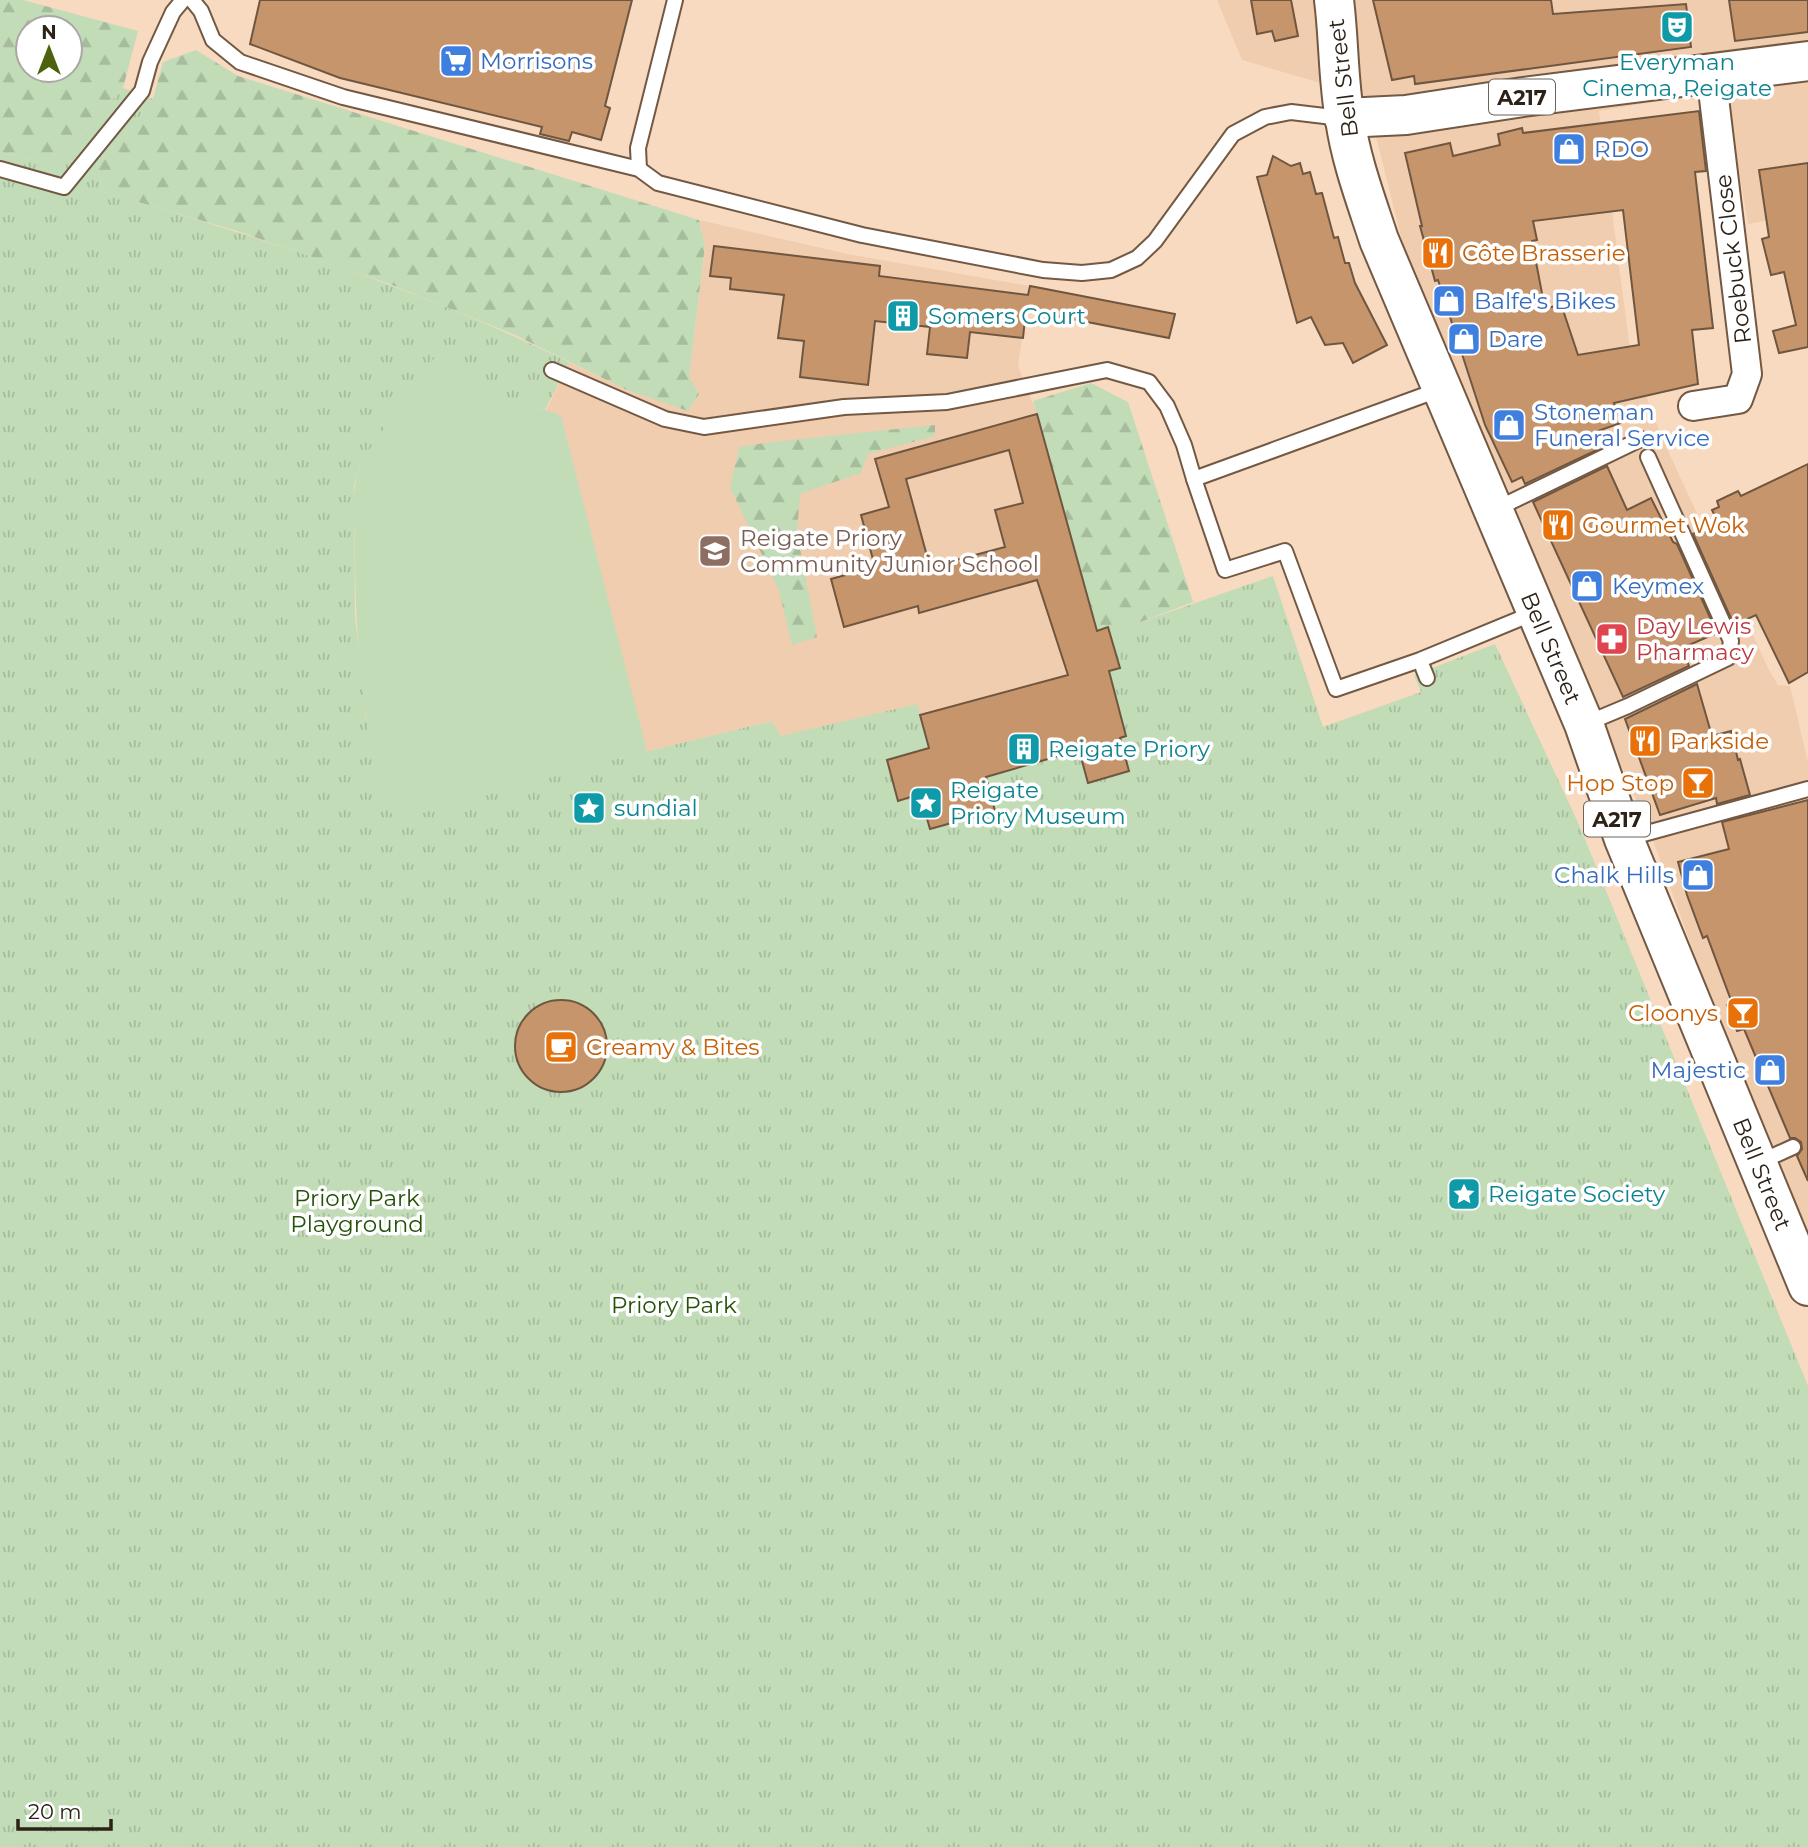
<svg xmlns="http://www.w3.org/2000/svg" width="1808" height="1847" font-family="Montserrat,sans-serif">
<defs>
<pattern id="forest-firs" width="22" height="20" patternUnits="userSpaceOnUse" patternTransform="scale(1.75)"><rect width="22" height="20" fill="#c1dcb7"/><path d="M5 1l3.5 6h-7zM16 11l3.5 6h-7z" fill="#a6bc9d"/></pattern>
<pattern id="park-tufts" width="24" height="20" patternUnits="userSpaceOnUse" patternTransform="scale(1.75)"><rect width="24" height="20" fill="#c1dcb7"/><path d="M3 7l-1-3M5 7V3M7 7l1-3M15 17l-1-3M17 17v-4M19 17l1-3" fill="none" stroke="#a6bc9d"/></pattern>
</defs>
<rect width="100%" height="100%" fill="#f8dac0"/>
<g fill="#f1cdaf">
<polygon points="1217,0 1808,0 1808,213 1748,224 1725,90 1599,111 1631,357 1664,442 1769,670 1778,685 1790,686 1808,762 1808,1252 1775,1175 1648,827 1413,285 1366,96 1242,60"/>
<polygon points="699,220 848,254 1030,286 1018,366 1037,414 1097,630 1108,627 1120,669 1097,675 1115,693 1126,736 1120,738 1129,771 1088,783 1078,751 986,776 995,811 930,829 920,795 898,801 887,760 780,737 772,721 628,756 377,767 569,362 627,390 688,410 689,377 705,245"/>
</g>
<path fill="#c1dcb7" d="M437,354L509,403L545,410L561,416L647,751L394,822C388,803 381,784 376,766C359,693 355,617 355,543C354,512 350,481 365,454Z"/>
<g fill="url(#forest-firs)" fill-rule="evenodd">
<path d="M0,0H23L138,31L123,88L80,136L45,163L0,152ZM28,28H70V70H28Z"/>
<polygon points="196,50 238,76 699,220 705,245 689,377 699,394 688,411 627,390 515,335 387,283 237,231 104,192 96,166 135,123 153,99 163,62"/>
<polygon points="1091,383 1128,402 1193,602 1138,623 1097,631 1033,401"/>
<polygon points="935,425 935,436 868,454 861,473 800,494 797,533 817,637 792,645 779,591 730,487 739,447 772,442"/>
</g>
<path fill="url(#park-tufts)" d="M123,88L153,99L135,123L96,166L104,192C263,238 420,289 569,362L545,410L509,403L437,354L366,454L360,464L354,485L355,616L366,717L377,767L394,821L628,756L772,721L781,736L917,704L929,748L887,760L898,800L920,794L930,829L995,811L986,776L1079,750L1088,782L1129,771L1120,738L1126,735L1115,694L1097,675L1120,668L1108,627L1138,623L1273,576L1323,727L1421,692L1414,675L1495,644L1580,827L1808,1386V1847H0V152L45,163L80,136Z"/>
<g fill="#c6956b" stroke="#6f5640" stroke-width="2" fill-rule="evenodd">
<polygon points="260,0 632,0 605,106 610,108 601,140 572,132 569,141 540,134 542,127 340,78 250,44"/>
<polygon points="1251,0 1291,0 1298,36 1275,41 1272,31 1257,34"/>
<polygon points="1373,0 1551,0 1553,14 1686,4 1691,47 1415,84 1414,76 1392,80"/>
<polygon points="1729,0 1808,0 1808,32 1735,41"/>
<path d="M1699,111L1706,171L1695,172L1713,328L1692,330L1698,384L1614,403L1621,423L1592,433L1599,449L1525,484L1522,477L1512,482L1485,425L1438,280L1435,281L1420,226H1422L1405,153L1450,143L1453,156L1500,145L1498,134L1522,128L1523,133ZM1623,210L1639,345L1578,355L1561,304L1545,309L1532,241L1537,240L1533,221Z"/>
<polygon points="1273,156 1291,166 1300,163 1303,174 1310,172 1316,194 1322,193 1334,238 1338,237 1345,263 1349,263 1355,283 1387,345 1353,363 1343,343 1325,345 1311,317 1297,323 1257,177 1267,175"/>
<polygon points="1808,163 1808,347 1779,353 1773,331 1796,325 1784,272 1771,275 1762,239 1769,237 1759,170"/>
<polygon points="714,246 880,266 879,276 1028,295 1030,286 1175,314 1169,338 1026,310 1023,338 970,332 967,358 927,354 930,327 875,321 868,385 800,377 804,341 778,338 784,295 730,289 731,278 710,276"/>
<path d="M1037,414L1097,631L1108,627L1120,668L1109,671L1126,736L1120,738L1129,771L1088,783L1079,750L986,777L995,811L930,829L920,794L898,801L887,760L929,748L920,715L1068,675L1037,580L919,613L918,606L844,627L831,579L875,567L861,515L889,507L875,459ZM1009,450L1023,503L995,510L1005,547L930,567L906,479Z"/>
<polygon points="1808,464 1808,672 1789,683 1756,615 1734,625 1693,534 1717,520 1712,510 1719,507 1717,501 1738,491 1741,496"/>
<polygon points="1607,466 1627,510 1651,498 1673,542 1677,544 1717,633 1682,648 1689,666 1623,697 1533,502"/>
<polygon points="1697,684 1712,736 1731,731 1738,760 1740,759 1750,795 1717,804 1716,798 1660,815 1625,719"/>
<polygon points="1808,800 1808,1181 1797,1156 1802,1149 1801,1142 1795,1138 1790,1138 1744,1029 1737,1031 1727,1005 1732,1003 1707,936 1703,938 1687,895 1678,862 1729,849 1722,822"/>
<circle cx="561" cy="1046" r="46"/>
</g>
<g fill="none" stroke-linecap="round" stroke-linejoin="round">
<defs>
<g id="lane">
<polyline points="192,0 201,11 213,40 240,62 343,97 639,169 658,183 862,235 1043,270 1082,273 1111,270 1137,258 1155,241 1233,134 1265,117 1291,112 1341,118"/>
<polyline points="0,169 64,187 142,91 150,62 173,12 183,0"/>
<polyline points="639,169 638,148 675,0"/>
<polyline points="552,370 665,419 704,427 844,407 947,402 1107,370 1149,382 1167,406 1184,445 1194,479"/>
<polyline points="1441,389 1194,479 1225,570 1285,551 1336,689 1420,660 1534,613"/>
<polyline points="1494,510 1641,439"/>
<polyline points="1423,668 1427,678"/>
<polyline points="1585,724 1628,706 1728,658 1731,641 1648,457"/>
<polyline points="1625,839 1808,789"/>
<polyline points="1760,1162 1793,1147"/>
</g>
<polyline id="street" points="1693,406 1738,399 1747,374 1711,73"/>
<g id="primary">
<path d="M1334,0C1339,39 1338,80 1345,119C1351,161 1366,200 1379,240L1584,724L1624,839L1808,1286"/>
<polyline points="1344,118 1406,115 1523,97 1808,61"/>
</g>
</defs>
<use href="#lane" stroke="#735943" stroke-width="18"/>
<use href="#street" stroke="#735943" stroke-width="32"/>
<use href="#primary" stroke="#735943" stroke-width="42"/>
<use href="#lane" stroke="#fff" stroke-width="14"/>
<use href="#street" stroke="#fff" stroke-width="28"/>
<use href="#primary" stroke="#fff" stroke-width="38"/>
</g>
<defs>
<symbol id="theatre-square" viewBox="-11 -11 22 22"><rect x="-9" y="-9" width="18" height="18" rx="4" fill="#0f9aa8" stroke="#fff"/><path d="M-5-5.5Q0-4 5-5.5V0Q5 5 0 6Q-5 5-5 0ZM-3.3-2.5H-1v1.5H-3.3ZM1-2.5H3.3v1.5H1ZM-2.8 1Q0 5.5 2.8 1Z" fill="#fff"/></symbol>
<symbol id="supermarket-square" viewBox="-11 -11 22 22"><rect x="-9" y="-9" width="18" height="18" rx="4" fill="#3f7fe0" stroke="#fff"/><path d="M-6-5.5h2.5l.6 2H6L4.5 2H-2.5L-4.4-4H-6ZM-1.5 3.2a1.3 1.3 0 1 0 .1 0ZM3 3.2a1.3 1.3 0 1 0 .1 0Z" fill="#fff"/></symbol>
<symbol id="shop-square" viewBox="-11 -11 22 22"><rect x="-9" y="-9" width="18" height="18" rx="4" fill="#3f7fe0" stroke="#fff"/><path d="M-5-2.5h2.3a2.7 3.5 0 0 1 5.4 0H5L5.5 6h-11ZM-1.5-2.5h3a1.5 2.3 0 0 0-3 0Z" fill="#fff"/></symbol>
<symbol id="restaurant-square" viewBox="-11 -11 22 22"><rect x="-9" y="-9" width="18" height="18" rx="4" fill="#e8710a" stroke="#fff"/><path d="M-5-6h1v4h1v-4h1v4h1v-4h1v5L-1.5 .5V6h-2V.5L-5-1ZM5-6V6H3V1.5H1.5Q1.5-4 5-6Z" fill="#fff"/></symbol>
<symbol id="building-square" viewBox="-11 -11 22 22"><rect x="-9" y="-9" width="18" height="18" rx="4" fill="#0f9aa8" stroke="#fff"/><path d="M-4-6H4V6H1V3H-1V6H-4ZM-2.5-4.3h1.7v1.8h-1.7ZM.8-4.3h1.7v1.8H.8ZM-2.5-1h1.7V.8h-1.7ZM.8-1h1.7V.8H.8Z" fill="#fff"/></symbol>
<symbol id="school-square" viewBox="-11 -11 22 22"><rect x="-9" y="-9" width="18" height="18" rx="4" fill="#8d6e63" stroke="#fff"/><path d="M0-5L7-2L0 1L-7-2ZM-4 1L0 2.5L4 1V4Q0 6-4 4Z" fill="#fff"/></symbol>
<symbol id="pharmacy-square" viewBox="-11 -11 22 22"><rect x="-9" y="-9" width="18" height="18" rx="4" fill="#e0444e" stroke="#fff"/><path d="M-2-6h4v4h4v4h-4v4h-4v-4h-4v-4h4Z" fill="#fff"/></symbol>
<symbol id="bar-square" viewBox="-11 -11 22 22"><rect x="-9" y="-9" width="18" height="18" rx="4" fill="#e8710a" stroke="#fff"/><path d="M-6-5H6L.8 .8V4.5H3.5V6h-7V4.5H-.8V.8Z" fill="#fff"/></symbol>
<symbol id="sight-square" viewBox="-11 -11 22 22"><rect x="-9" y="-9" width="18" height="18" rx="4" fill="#0f9aa8" stroke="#fff"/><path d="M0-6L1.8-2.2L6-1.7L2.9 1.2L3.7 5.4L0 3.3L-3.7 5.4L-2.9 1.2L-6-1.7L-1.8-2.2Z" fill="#fff"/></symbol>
<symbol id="cafe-square" viewBox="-11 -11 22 22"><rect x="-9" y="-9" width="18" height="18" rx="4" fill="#e8710a" stroke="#fff"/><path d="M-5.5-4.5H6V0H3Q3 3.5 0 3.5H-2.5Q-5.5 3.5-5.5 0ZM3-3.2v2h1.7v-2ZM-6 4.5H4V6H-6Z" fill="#fff"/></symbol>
</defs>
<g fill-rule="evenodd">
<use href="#theatre-square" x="1658" y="8" width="38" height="38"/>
<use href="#supermarket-square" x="437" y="42" width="38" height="38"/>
<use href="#shop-square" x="1550" y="130" width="38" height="38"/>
<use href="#restaurant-square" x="1419" y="234" width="38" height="38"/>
<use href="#shop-square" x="1430" y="282" width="38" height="38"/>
<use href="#building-square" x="884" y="297" width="38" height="38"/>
<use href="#shop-square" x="1445" y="320" width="38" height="38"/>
<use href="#shop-square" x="1490" y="406" width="38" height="38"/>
<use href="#restaurant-square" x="1539" y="506" width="38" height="38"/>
<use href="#school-square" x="696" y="532" width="38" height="38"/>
<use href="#shop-square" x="1568" y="567" width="38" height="38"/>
<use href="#pharmacy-square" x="1593" y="620" width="38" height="38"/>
<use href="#restaurant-square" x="1626" y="722" width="38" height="38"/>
<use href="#building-square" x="1005" y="730" width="38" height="38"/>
<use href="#bar-square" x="1679" y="764" width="38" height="38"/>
<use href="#sight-square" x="907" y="784" width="38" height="38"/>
<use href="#sight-square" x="570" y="789" width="38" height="38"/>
<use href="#shop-square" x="1679" y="856" width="38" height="38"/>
<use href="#bar-square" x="1724" y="994" width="38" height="38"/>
<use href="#cafe-square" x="542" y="1028" width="38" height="38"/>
<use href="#shop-square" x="1751" y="1051" width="38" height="38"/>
<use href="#sight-square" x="1445" y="1175" width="38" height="38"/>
</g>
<g text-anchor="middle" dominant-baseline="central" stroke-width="7" stroke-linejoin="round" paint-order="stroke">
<g fill="#fff" stroke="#6b645d" stroke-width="2">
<rect x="1489" y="79.5" width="66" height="35" rx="5"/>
<rect x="1584" y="801.5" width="66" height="35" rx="5"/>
</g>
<g font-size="21" font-weight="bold" fill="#2c2218">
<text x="1522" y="97">A217</text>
<text x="1617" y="819">A217</text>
</g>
<g font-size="23" fill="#366cbe" stroke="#fff" text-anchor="start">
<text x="480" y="61">Morrisons</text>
<text x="1594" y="149">RDO</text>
<text x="1474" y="301">Balfe's Bikes</text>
<text x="1488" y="339">Dare</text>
<text x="1534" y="412">Stoneman<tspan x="1534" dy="26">Funeral Service</tspan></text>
<text x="1612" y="586">Keymex</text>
<text x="1674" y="875" text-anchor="end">Chalk Hills</text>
<text x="1746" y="1070" text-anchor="end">Majestic</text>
</g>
<g font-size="23" fill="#0d838f" stroke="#fff" text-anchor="start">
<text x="1677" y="62" text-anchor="middle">Everyman<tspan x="1677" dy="26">Cinema, Reigate</tspan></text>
<text x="928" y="316">Somers Court</text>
<text x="1048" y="749">Reigate Priory</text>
<text x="950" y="790">Reigate<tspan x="950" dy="26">Priory Museum</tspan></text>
<text x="614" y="808">sundial</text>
<text x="1488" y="1194">Reigate Society</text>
</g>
<g font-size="23" fill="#2c2218" stroke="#fff">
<text transform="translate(1343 78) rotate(-97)">Bell Street</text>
<text transform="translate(1733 259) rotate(-97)">Roebuck Close</text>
<text transform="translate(1551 648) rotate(67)">Bell Street</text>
<text transform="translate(1762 1174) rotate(68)">Bell Street</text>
</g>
<g font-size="23" fill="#c56008" stroke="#fff" text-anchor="start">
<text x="1462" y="253">Côte Brasserie</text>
<text x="1582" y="525">Gourmet Wok</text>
<text x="1670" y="741">Parkside</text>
<text x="1674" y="783" text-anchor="end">Hop Stop</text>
<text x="1718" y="1013" text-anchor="end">Cloonys</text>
<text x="586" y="1047">Creamy &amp; Bites</text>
</g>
<g font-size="23" fill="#785e54" stroke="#fff" text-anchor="start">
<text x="740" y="538">Reigate Priory<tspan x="740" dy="26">Community Junior School</tspan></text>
</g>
<g font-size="23" fill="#be3a42" stroke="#fff" text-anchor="start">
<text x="1636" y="626">Day Lewis<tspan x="1636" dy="26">Pharmacy</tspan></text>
</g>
<g font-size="23" fill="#235108" stroke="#fff">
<text x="357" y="1198">Priory Park<tspan x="357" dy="26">Playground</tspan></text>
<text x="674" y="1305">Priory Park</text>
</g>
</g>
<g transform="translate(49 49)"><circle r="33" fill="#ffffff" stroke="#aba7a3" stroke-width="2"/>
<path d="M0-5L12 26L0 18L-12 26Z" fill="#4d620d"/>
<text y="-10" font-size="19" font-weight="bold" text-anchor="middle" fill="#2c2218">N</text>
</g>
<path d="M18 1819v10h93v-10" fill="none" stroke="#2c2218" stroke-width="3.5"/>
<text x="28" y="1819" font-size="21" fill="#2c2218" stroke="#ffffff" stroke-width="5" paint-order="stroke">20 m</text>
</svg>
